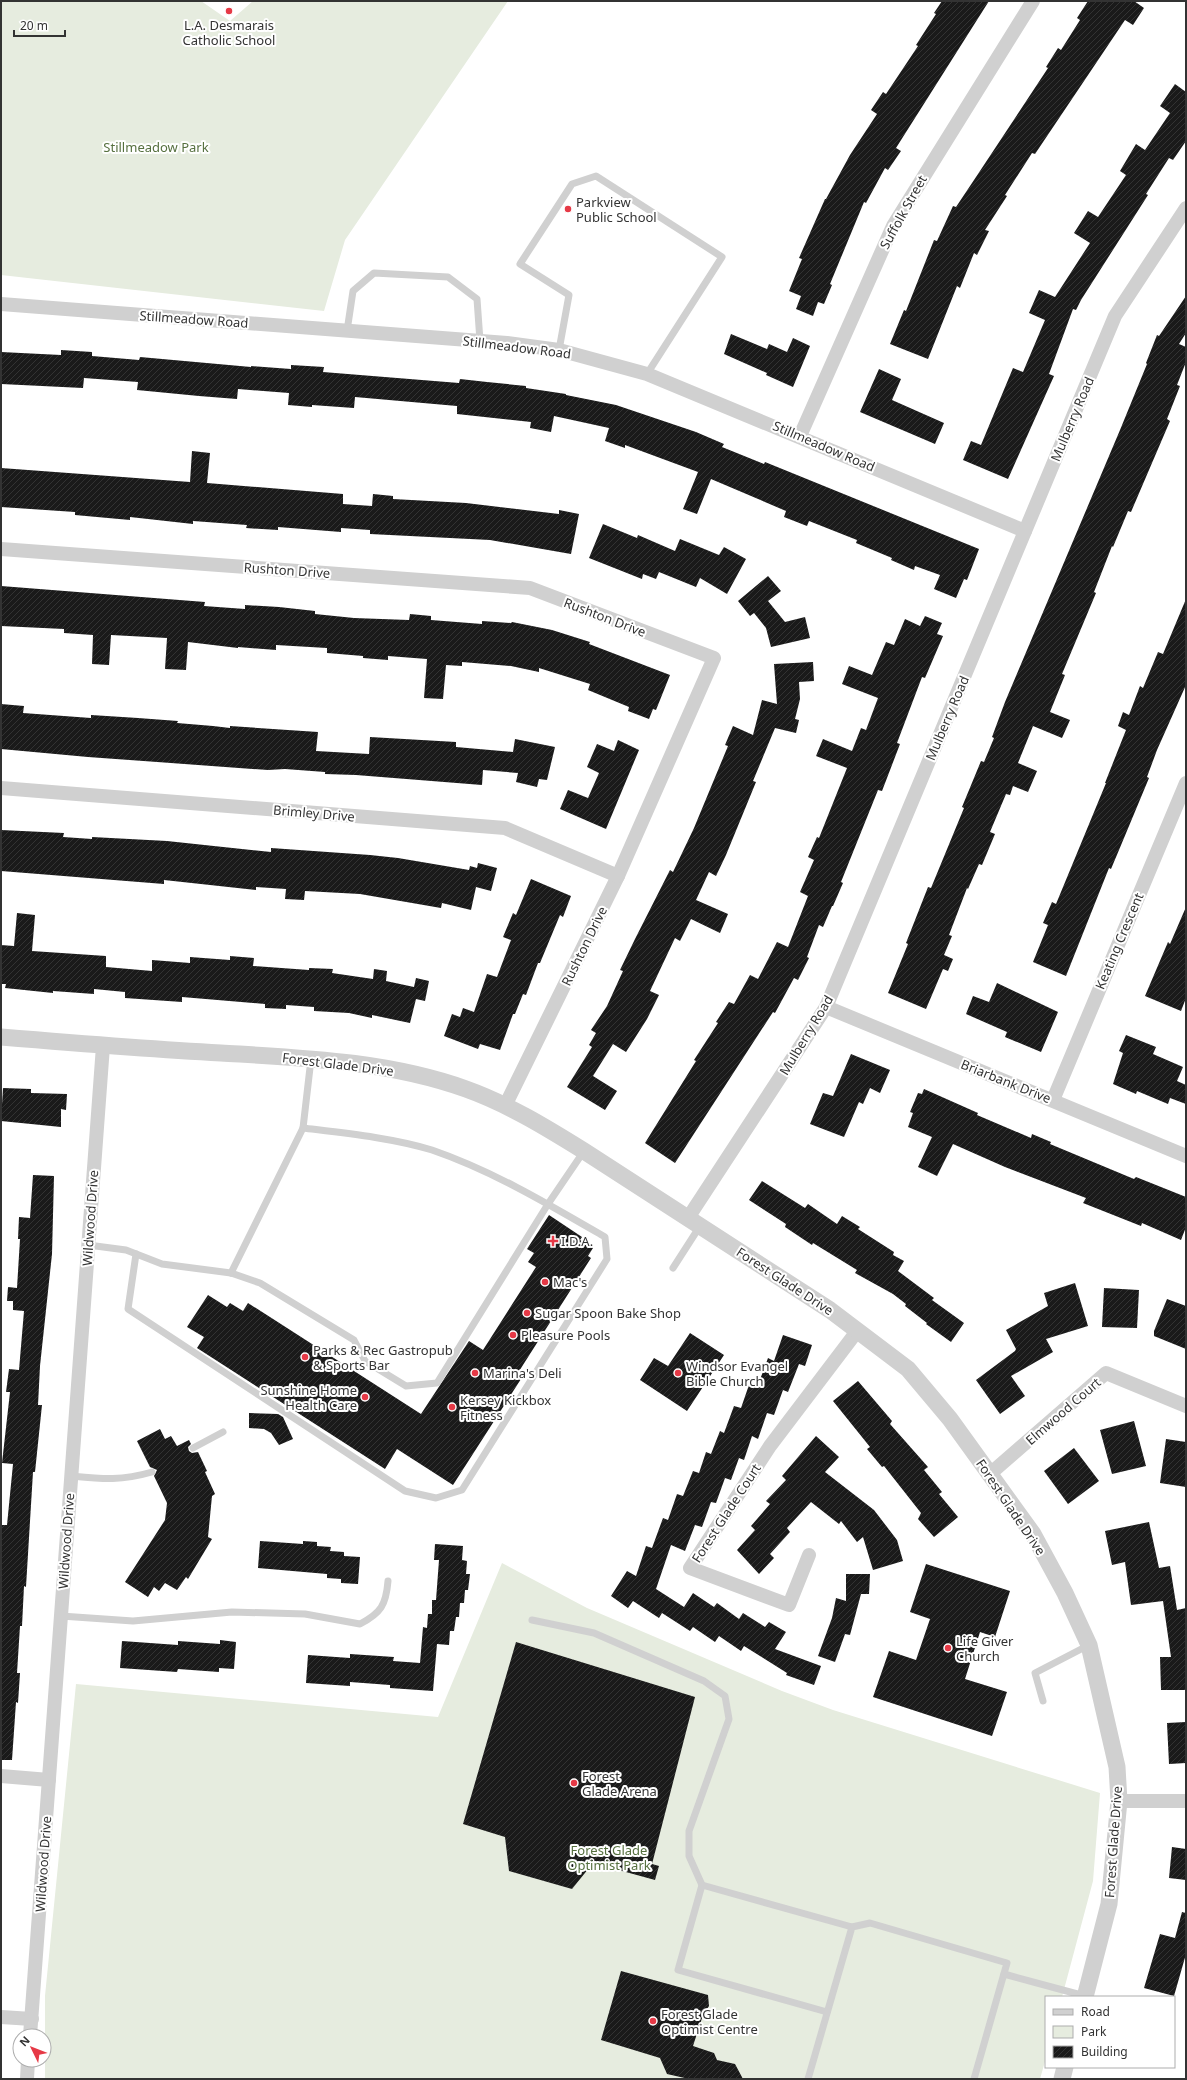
<svg xmlns="http://www.w3.org/2000/svg" width="1187" height="2080" font-family="'Noto Sans',sans-serif">
<defs>
<pattern id="building-hatch" width="6" height="6" patternUnits="userSpaceOnUse"><rect width="6" height="6" fill="#1a1a1a"/><path d="M-1 1l2-2M0 6l6-6M5 7l2-2" fill="none" stroke="#333"/></pattern>
</defs>
<rect width="100%" height="100%" fill="#fff"/>
<g fill="#e6ecdf">
<polygon points="1,1 201,1 230,21 253,1 508,1 345,240 324,311 1,275"/>
<polygon points="502,1563 587,1608 782,1691 833,1710 1100,1793 1093,1881 1062,1997 1046,1997 1046,2058 1040,2079 45,2079 45,1996 76,1684 438,1717"/>
</g>
<g fill="url(#building-hatch)">
<polygon points="942,1 989,1 896,148 901,151 888,170 885,168 866,203 864,202 830,284 832,285 824,304 818,302 813,316 796,309 801,296 789,291 802,259 799,258 825,199 826,199 850,155 877,114 871,110 883,92 886,94 918,46 916,45 936,14 934,13"/>
<polygon points="1088,1 1134,1 1144,8 1133,25 1125,20 1035,154 1032,153 1005,195 1007,196 985,230 989,231 977,255 974,253 960,288 957,286 928,359 890,344 904,310 906,311 934,240 937,241 953,206 956,207 976,177 1048,68 1046,67 1058,48 1061,50 1080,20 1077,18"/>
<polygon points="1175,84 1186,92 1186,141 1173,160 1169,158 1146,194 1148,195 1081,300 1076,310 1073,309 1049,374 1054,376 1008,479 963,460 971,441 981,445 1013,368 1023,372 1045,320 1029,313 1039,290 1055,297 1090,243 1074,233 1088,211 1098,217 1126,175 1120,171 1136,144 1145,150 1170,113 1160,106"/>
<polygon points="1186,296 1186,333 1179,344 1186,347 1186,362 1177,385 1180,386 1167,419 1170,421 1131,512 1128,511 1113,547 1112,546 1094,592 1096,593 1062,674 1065,675 1050,712 1070,720 1062,738 1033,726 1018,763 1037,771 1028,792 1013,786 1010,795 1006,794 990,832 995,834 982,865 979,864 968,889 967,888 949,935 952,936 944,955 953,959 948,971 943,969 926,1009 888,993 908,944 906,943 928,887 931,888 964,808 962,807 981,761 984,762 994,738 992,737 1005,702 1120,430 1147,364 1146,363 1157,335 1159,336"/>
<polygon points="731,334 767,349 769,344 787,352 793,338 810,346 793,387 766,375 767,373 724,354"/>
<polygon points="61,350 92,352 92,356 139,360 140,357 251,367 251,366 291,369 291,365 324,367 323,372 459,383 460,379 487,382 526,386 526,388 566,394 566,395 616,405 696,432 724,444 722,447 764,464 765,462 979,549 967,580 964,579 956,598 934,589 940,575 915,566 914,570 891,560 892,558 856,543 857,540 809,521 807,526 784,517 786,511 711,479 697,514 683,509 698,472 625,445 625,448 605,441 609,428 554,416 551,432 530,428 531,422 457,414 457,406 355,397 354,408 312,405 312,407 288,405 289,393 238,389 237,399 199,396 137,390 138,382 84,378 83,388 1,384 1,352 61,355"/>
<polygon points="879,369 901,379 892,400 944,423 935,444 860,412"/>
<polygon points="192,451 210,453 207,483 343,494 343,504 372,506 373,494 393,496 393,499 466,503 559,514 559,510 579,514 571,554 490,540 370,534 370,530 341,528 341,532 278,527 278,530 246,528 247,525 193,521 193,524 130,517 130,520 75,515 75,512 1,507 1,468 190,482"/>
<polygon points="603,524 637,538 638,535 675,551 680,539 719,555 724,547 746,559 727,594 700,578 696,587 659,572 656,579 643,574 642,579 589,558"/>
<polygon points="768,576 781,591 768,601 785,622 805,617 810,638 771,647 766,628 754,613 750,616 738,601"/>
<polygon points="1,586 205,602 204,606 245,609 245,605 279,607 315,611 315,614 354,618 409,620 410,614 431,616 431,620 482,624 482,621 511,623 512,622 552,630 590,642 589,644 670,675 656,710 653,709 649,719 628,711 629,707 588,690 590,684 539,668 539,672 511,666 462,662 462,666 446,665 443,699 424,698 427,659 388,656 388,660 363,658 363,656 327,653 327,648 276,645 276,650 238,647 238,648 188,642 186,670 165,669 167,638 111,635 109,665 92,664 93,635 64,633 64,629 1,626"/>
<polygon points="1186,599 1186,685 1157,750 1147,777 1149,778 1119,850 1111,869 1109,868 1066,976 1033,962 1048,925 1043,923 1052,902 1056,904 1106,783 1105,783 1126,730 1118,726 1123,712 1129,715 1140,686 1143,688 1158,652 1163,654"/>
<polygon points="925,616 942,623 937,634 943,636 925,678 922,677 897,743 900,744 887,778 882,791 878,790 841,882 843,883 833,906 832,906 823,927 819,925 807,957 809,958 798,980 794,978 775,1013 773,1012 675,1163 645,1143 696,1061 694,1060 718,1023 716,1022 729,1002 734,1004 750,975 758,979 777,942 788,947 808,896 800,892 814,860 808,857 817,837 819,838 847,768 816,756 823,739 852,751 861,728 866,730 878,698 842,684 849,666 872,675 886,642 894,645 905,619 920,626"/>
<polygon points="813,662 814,681 799,682 800,699 795,719 799,720 796,733 775,728 753,781 756,782 726,855 716,876 709,872 696,900 728,914 720,933 691,919 680,941 675,938 650,991 659,995 647,1019 626,1052 613,1044 593,1076 617,1091 605,1110 567,1087 592,1047 589,1045 596,1033 591,1030 607,1006 623,971 620,970 635,939 670,870 673,872 694,828 728,746 725,745 733,726 753,735 762,700 777,704 774,664"/>
<polygon points="1,704 24,706 23,713 91,718 91,715 138,718 178,721 177,723 213,726 230,728 230,726 318,732 316,751 369,754 370,737 456,742 456,747 513,752 515,739 555,747 547,780 539,779 537,787 516,782 518,773 483,770 482,785 356,775 325,774 325,772 285,769 268,770 88,757 1,749"/>
<polygon points="618,740 639,750 606,829 560,809 568,790 588,798 599,773 587,767 597,744 614,751"/>
<polygon points="1,830 64,833 63,837 92,839 92,837 167,841 271,852 271,848 370,855 398,858 469,870 470,866 477,868 478,863 497,868 491,891 476,887 471,910 442,903 441,908 360,894 305,891 304,900 285,899 286,889 256,887 256,890 164,880 164,884 1,871"/>
<polygon points="531,879 571,896 563,917 560,915 540,963 538,963 526,995 523,994 515,1014 513,1014 500,1050 480,1044 478,1049 444,1036 452,1014 460,1017 463,1008 474,1012 487,974 497,977 511,940 503,937 513,913 516,915"/>
<polygon points="1186,907 1186,998 1181,1011 1145,996 1168,942 1170,944"/>
<polygon points="17,913 35,915 32,951 106,956 106,967 152,971 152,960 190,963 190,957 230,960 230,956 254,958 253,966 309,970 309,968 333,969 332,973 373,979 374,969 387,971 386,981 414,987 416,978 429,981 425,1001 416,999 410,1023 372,1015 372,1018 349,1013 314,1011 314,1007 286,1005 286,1009 265,1008 265,1004 182,997 182,1002 125,998 125,992 94,989 94,994 53,991 53,993 5,988 6,984 1,984 1,945 14,946"/>
<polygon points="997,983 1058,1012 1041,1052 1005,1037 1007,1032 966,1014 973,996 989,1002"/>
<polygon points="1126,1035 1156,1047 1153,1054 1183,1067 1177,1081 1186,1085 1186,1104 1170,1098 1168,1104 1137,1091 1136,1094 1113,1084 1123,1053 1119,1051"/>
<polygon points="851,1054 890,1070 880,1093 870,1088 863,1104 859,1102 844,1137 810,1124 823,1093 833,1096"/>
<polygon points="3,1088 31,1089 31,1093 67,1094 66,1110 61,1109 61,1127 1,1121"/>
<polygon points="924,1089 978,1113 977,1115 1031,1138 1032,1134 1051,1142 1050,1144 1134,1179 1136,1177 1186,1197 1186,1227 1181,1240 1142,1223 1141,1226 1083,1203 1086,1198 1005,1167 953,1144 937,1176 918,1167 932,1137 908,1127 913,1113 910,1112 918,1093 922,1094"/>
<polygon points="33,1175 54,1176 52,1254 40,1366 38,1405 42,1405 35,1472 33,1472 26,1587 24,1586 22,1626 20,1626 17,1673 20,1673 18,1703 16,1702 12,1760 1,1760 1,1525 7,1525 13,1464 2,1463 10,1392 6,1392 9,1369 19,1370 24,1311 13,1310 13,1301 7,1301 8,1287 17,1288 20,1239 18,1239 19,1217 30,1218"/>
<polygon points="762,1181 805,1208 808,1204 837,1224 842,1216 860,1227 858,1229 894,1252 893,1255 904,1261 898,1271 934,1298 932,1300 964,1323 951,1342 926,1324 927,1323 905,1306 906,1304 893,1294 855,1273 857,1270 813,1243 812,1245 785,1227 786,1224 749,1200"/>
<polygon points="549,1215 582,1237 580,1240 593,1248 588,1256 591,1258 516,1376 521,1379 453,1485 397,1449 385,1469 197,1348 204,1337 187,1327 208,1295 227,1307 230,1303 243,1311 248,1303 421,1414 469,1341 483,1350 536,1267 528,1262 534,1253 527,1249"/>
<polygon points="1075,1283 1088,1326 1046,1339 1053,1352 1011,1376 1025,1396 1000,1414 976,1380 1015,1351 1016,1349 1006,1330 1048,1306 1044,1293"/>
<polygon points="1104,1288 1139,1290 1137,1328 1102,1327"/>
<polygon points="1167,1299 1186,1306 1186,1349 1154,1336 1154,1331"/>
<polygon points="690,1333 724,1355 687,1411 640,1380 654,1358 668,1366"/>
<polygon points="783,1335 812,1345 805,1366 799,1364 788,1392 783,1390 774,1415 767,1413 758,1439 752,1436 744,1460 739,1458 731,1480 725,1478 716,1503 711,1502 702,1527 695,1525 685,1551 671,1545 656,1589 684,1607 693,1593 714,1607 717,1603 739,1619 743,1613 765,1627 769,1622 786,1632 775,1649 821,1666 814,1685 786,1675 787,1673 744,1646 741,1651 719,1636 715,1642 693,1627 690,1631 662,1613 659,1618 633,1601 628,1608 611,1596 627,1571 636,1576 646,1546 652,1548 663,1518 668,1520 677,1494 683,1496 693,1471 699,1473 706,1452 711,1454 720,1431 724,1433 734,1406 741,1408 750,1382 758,1385 768,1358 774,1361"/>
<polygon points="858,1381 892,1421 890,1424 928,1467 924,1470 942,1492 939,1494 958,1517 934,1537 918,1519 921,1513 884,1466 882,1467 867,1449 870,1447 833,1401"/>
<polygon points="249,1413 278,1414 283,1417 293,1439 279,1445 271,1433 264,1429 249,1428"/>
<polygon points="1134,1421 1146,1466 1112,1474 1100,1430"/>
<polygon points="160,1429 165,1439 171,1436 177,1446 189,1440 191,1444 188,1447 189,1451 192,1453 198,1452 207,1471 205,1472 215,1494 212,1496 208,1537 212,1539 188,1579 186,1577 177,1590 165,1583 159,1591 154,1587 148,1597 125,1582 165,1520 167,1503 154,1476 157,1470 150,1467 137,1441"/>
<polygon points="816,1436 839,1457 825,1472 874,1510 897,1540 903,1561 873,1570 863,1537 857,1542 841,1521 839,1524 811,1502 787,1528 790,1532 770,1554 774,1558 759,1574 737,1550 755,1530 751,1526 770,1504 766,1501 786,1480 782,1476"/>
<polygon points="1166,1439 1186,1442 1186,1487 1160,1483"/>
<polygon points="1074,1448 1099,1481 1068,1504 1044,1471"/>
<polygon points="1149,1522 1159,1568 1170,1566 1177,1610 1186,1608 1186,1690 1161,1690 1160,1657 1171,1657 1163,1601 1131,1605 1125,1562 1112,1565 1105,1531"/>
<polygon points="260,1541 303,1544 303,1541 317,1542 317,1546 331,1547 330,1551 344,1552 344,1556 360,1557 358,1584 341,1583 341,1579 327,1578 327,1574 258,1568"/>
<polygon points="435,1544 463,1546 462,1560 467,1561 466,1574 470,1574 468,1590 465,1590 464,1603 460,1603 459,1617 456,1617 454,1631 450,1631 449,1645 437,1644 433,1691 390,1688 390,1685 350,1682 350,1686 306,1683 308,1655 350,1658 350,1654 394,1657 393,1661 420,1663 423,1627 427,1628 428,1614 432,1614 432,1600 436,1600 439,1560 434,1560"/>
<polygon points="926,1564 1010,1591 995,1637 980,1632 965,1679 1007,1692 992,1736 873,1697 889,1651 916,1660 930,1619 910,1612"/>
<polygon points="846,1574 870,1574 869,1594 861,1594 850,1635 845,1634 835,1662 818,1656 832,1618 836,1598 846,1601"/>
<polygon points="220,1640 236,1642 234,1669 219,1668 219,1672 178,1669 177,1672 120,1668 122,1641 178,1645 178,1641 220,1644"/>
<polygon points="516,1642 695,1697 652,1864 659,1866 655,1880 593,1863 572,1889 509,1871 505,1837 463,1824"/>
<polygon points="1186,1722 1186,1763 1169,1764 1167,1723"/>
<polygon points="1172,1847 1186,1849 1186,1880 1169,1878"/>
<polygon points="1182,1912 1186,1913 1186,1954 1174,1996 1144,1988 1160,1934 1175,1938"/>
<polygon points="621,1971 708,1995 709,2006 703,2015 693,2046 714,2053 717,2060 735,2064 743,2079 689,2079 667,2074 660,2058 601,2040"/>
</g>
<g fill="none" stroke-linecap="round" stroke-linejoin="round">
<g stroke="#d0d0d0" stroke-width="7">
<polyline points="347,331 353,291 374,273 448,277 477,299 480,341"/>
<polyline points="559,350 569,295 520,264 572,184 596,176 722,257 647,374"/>
<polyline points="88,1245 126,1250 162,1264 231,1273 260,1283 354,1340 365,1361 406,1386 437,1383 548,1204 584,1151"/>
<path d="M136,1254L128,1309L405,1491L436,1498L462,1490L607,1259L605,1237C550,1205 493,1171 432,1150C393,1138 344,1133 303,1128"/>
<polyline points="673,1268 700,1226"/>
<polyline points="231,1273 303,1128 311,1059"/>
<polyline points="193,1448 223,1432"/>
<path d="M71,1476C103,1479 121,1481 152,1472"/>
<path d="M61,1616L133,1621L232,1612L305,1614L360,1624C381,1613 386,1605 388,1581"/>
<polyline points="532,1620 594,1633 704,1681 725,1696 729,1719 689,1831 689,1856 702,1885"/>
<polyline points="1043,1701 1035,1673 1089,1645"/>
<polyline points="1004,1974 1085,1996"/>
<polyline points="827,2012 678,1970 702,1885 852,1927"/>
<polyline points="808,2079 852,1927 870,1923 1007,1963 974,2079"/>
</g>
<g stroke="#d0d0d0" stroke-width="14">
<polyline points="1,304 507,343 559,350 647,374 1025,531"/>
<polyline points="800,436 893,226 1033,1"/>
<polyline points="1,549 530,588 714,658 618,876 505,1106"/>
<polyline points="1,788 505,828 618,876"/>
<polyline points="826,1007 1186,1156"/>
<polyline points="1053,1100 1186,783"/>
<polyline points="688,1218 826,1007 1115,316 1186,208"/>
<polyline points="991,1473 1106,1373 1186,1406"/>
<polyline points="809,1555 789,1605 690,1568 770,1446 858,1330"/>
<polyline points="1,1776 49,1780"/>
<polyline points="1119,1801 1186,1801"/>
<polyline points="1,2017 32,2019"/>
<polyline points="30,2036 103,1046"/>
<polyline points="27,2079 28,2060"/>
</g>
<g stroke="#d0d0d0" stroke-width="17">
<path d="M1,1037C74,1043 148,1049 221,1053C304,1058 388,1061 466,1089C508,1104 547,1128 584,1151L830,1310L908,1369L950,1419L1033,1534L1065,1593L1089,1645L1117,1767L1119,1801L1109,1904L1085,1997"/>
<polyline points="1062,2079 1065,2067"/>
</g>
</g>
<g fill="#e63946" stroke="#fff" stroke-width="1.5">
<circle cx="229" cy="11" r="4"/>
<circle cx="568" cy="209" r="4"/>
<path d="M551 1235h4v4h4v4h-4v4h-4v-4h-4v-4h4z"/>
<circle cx="545" cy="1282" r="4"/>
<circle cx="527" cy="1313" r="4"/>
<circle cx="513" cy="1335" r="4"/>
<circle cx="305" cy="1357" r="4"/>
<circle cx="475" cy="1373" r="4"/>
<circle cx="678" cy="1373" r="4"/>
<circle cx="365" cy="1397" r="4"/>
<circle cx="452" cy="1407" r="4"/>
<circle cx="948" cy="1648" r="4"/>
<circle cx="574" cy="1783" r="4"/>
<circle cx="653" cy="2021" r="4"/>
</g>
<g text-anchor="middle" dominant-baseline="central" stroke-width="4" stroke-linejoin="round" paint-order="stroke">
<g font-size="13" fill="#333" stroke="#fff" text-anchor="start">
<text x="229" y="25" text-anchor="middle">L.A. Desmarais<tspan x="229" dy="15">Catholic School</tspan></text>
<text x="576" y="202">Parkview<tspan x="576" dy="15">Public School</tspan></text>
<text x="561" y="1241">I.D.A.</text>
<text x="553" y="1282">Mac's</text>
<text x="535" y="1313">Sugar Spoon Bake Shop</text>
<text x="521" y="1335">Pleasure Pools</text>
<text x="313" y="1350">Parks &amp; Rec Gastropub<tspan x="313" dy="15">&amp; Sports Bar</tspan></text>
<text x="686" y="1366">Windsor Evangel<tspan x="686" dy="15">Bible Church</tspan></text>
<text x="483" y="1373">Marina's Deli</text>
<text x="357" y="1390" text-anchor="end">Sunshine Home<tspan x="357" dy="15">Health Care</tspan></text>
<text x="460" y="1400">Kersey Kickbox<tspan x="460" dy="15">Fitness</tspan></text>
<text x="956" y="1641">Life Giver<tspan x="956" dy="15">Church</tspan></text>
<text x="582" y="1776">Forest<tspan x="582" dy="15">Glade Arena</tspan></text>
<text x="661" y="2014">Forest Glade<tspan x="661" dy="15">Optimist Centre</tspan></text>
</g>
<g font-size="13" fill="#56703f" stroke="#fff">
<text x="156" y="147">Stillmeadow Park</text>
<text x="609" y="1850">Forest Glade<tspan x="609" dy="15">Optimist Park</tspan></text>
</g>
<g font-size="13" fill="#333" stroke="#fff">
<text transform="translate(903 212) rotate(-61)">Suffolk Street</text>
<text transform="translate(194 319) rotate(4)">Stillmeadow Road</text>
<text transform="translate(517 347) rotate(7)">Stillmeadow Road</text>
<text transform="translate(1072 419) rotate(-67)">Mulberry Road</text>
<text transform="translate(824 446) rotate(23)">Stillmeadow Road</text>
<text transform="translate(287 570) rotate(4)">Rushton Drive</text>
<text transform="translate(605 617) rotate(21)">Rushton Drive</text>
<text transform="translate(947 718) rotate(-67)">Mulberry Road</text>
<text transform="translate(314 813) rotate(5)">Brimley Drive</text>
<text transform="translate(1119 941) rotate(-67)">Keating Crescent</text>
<text transform="translate(584 946) rotate(-64)">Rushton Drive</text>
<text transform="translate(806 1035) rotate(-59)">Mulberry Road</text>
<text transform="translate(338 1064) rotate(7)">Forest Glade Drive</text>
<text transform="translate(1006 1081) rotate(22)">Briarbank Drive</text>
<text transform="translate(90 1218) rotate(-86)">Wildwood Drive</text>
<text transform="translate(785 1281) rotate(33)">Forest Glade Drive</text>
<text transform="translate(1063 1411) rotate(-41)">Elmwood Court</text>
<text transform="translate(1011 1507) rotate(56)">Forest Glade Drive</text>
<text transform="translate(726 1513) rotate(-57)">Forest Glade Court</text>
<text transform="translate(66 1541) rotate(-86)">Wildwood Drive</text>
<text transform="translate(1113 1842) rotate(-86)">Forest Glade Drive</text>
<text transform="translate(43 1864) rotate(-86)">Wildwood Drive</text>
</g>
</g>
<rect width="1187" height="2080" fill="none" stroke="#333333" stroke-width="4"/>
<rect x="1045" y="1996" width="130" height="72" fill="#ffffff" stroke="#adadad"/>
<rect x="1053" y="2009" width="20" height="6" fill="#d0d0d0" stroke="#adadad"/>
<text x="1081" y="2016" font-size="12" fill="#333333">Road</text>
<rect x="1053" y="2026" width="20" height="12" fill="#e6ecdf" stroke="#adadad"/>
<text x="1081" y="2036" font-size="12" fill="#333333">Park</text>
<rect x="1053" y="2046" width="20" height="12" fill="url(#building-hatch)" stroke="#adadad"/>
<text x="1081" y="2056" font-size="12" fill="#333333">Building</text>
<g transform="translate(32 2048) rotate(313)"><circle r="19" fill="#ffffff" stroke="#adadad"/>
<path d="M0-3L7 15L0 10L-7 15Z" fill="#e63946"/>
<text y="-6" font-size="11" font-weight="bold" text-anchor="middle" fill="#333333">N</text>
</g>
<path d="M14 30v6h51v-6" fill="none" stroke="#333333" stroke-width="2"/>
<text x="20" y="30" font-size="12" fill="#333333" stroke="#ffffff" stroke-width="3" paint-order="stroke">20 m</text>
</svg>
